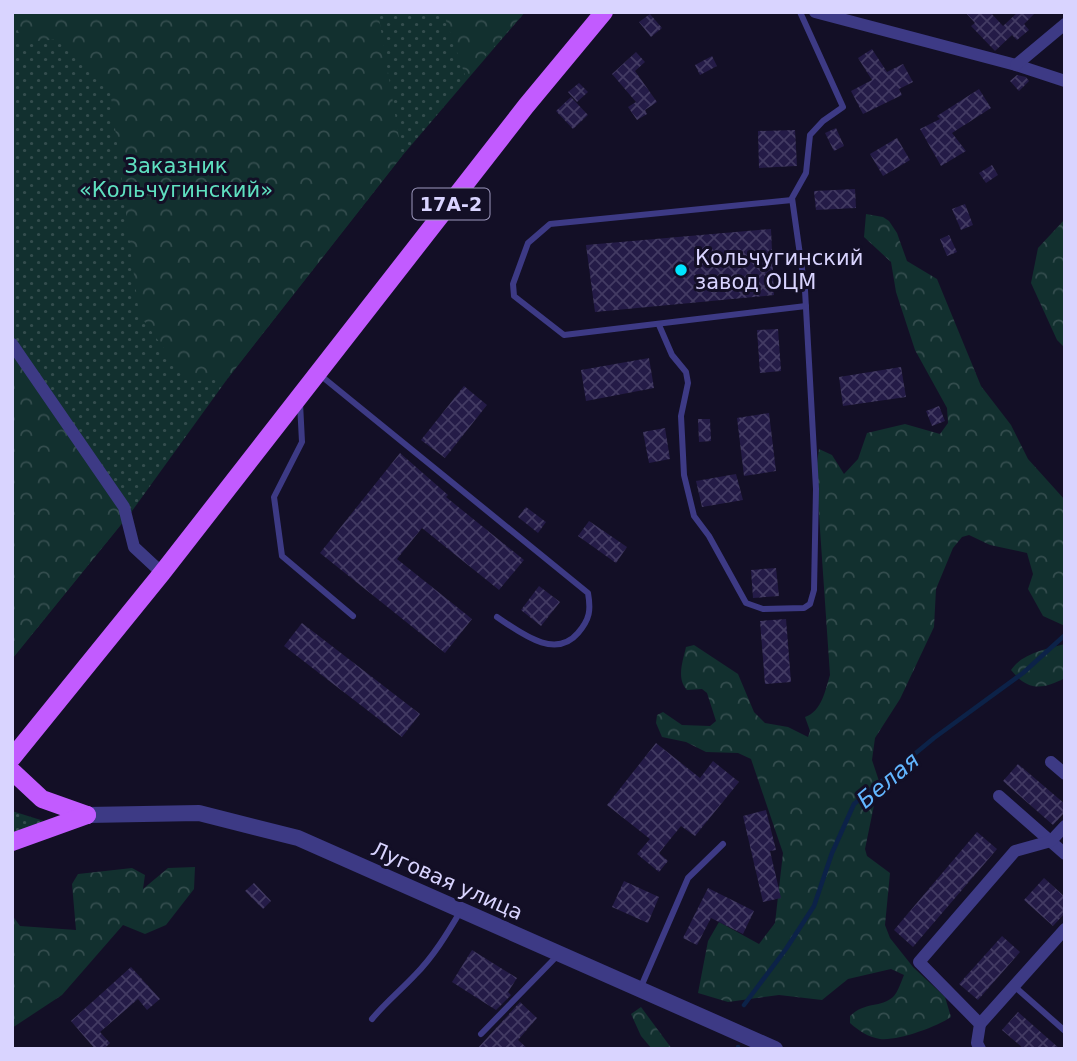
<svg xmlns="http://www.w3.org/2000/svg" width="1077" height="1061" font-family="'DejaVu Sans',sans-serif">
<defs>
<pattern id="grass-dots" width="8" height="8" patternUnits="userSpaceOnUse" patternTransform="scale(1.75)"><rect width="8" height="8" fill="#12302f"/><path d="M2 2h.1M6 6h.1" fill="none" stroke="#344d4e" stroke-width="1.8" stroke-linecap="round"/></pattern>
<pattern id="forest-crowns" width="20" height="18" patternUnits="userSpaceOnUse" patternTransform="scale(1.75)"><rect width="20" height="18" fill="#12302f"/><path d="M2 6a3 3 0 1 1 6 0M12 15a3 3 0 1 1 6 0" fill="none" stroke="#344d4e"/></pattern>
<pattern id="building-cross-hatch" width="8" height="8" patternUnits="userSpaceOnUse" patternTransform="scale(1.75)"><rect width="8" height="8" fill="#241b47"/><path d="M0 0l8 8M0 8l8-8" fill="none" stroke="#433b63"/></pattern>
</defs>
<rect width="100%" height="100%" fill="#130f26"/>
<g fill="url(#grass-dots)">
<polygon points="12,12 525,12 402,156 228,378 132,511 12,659"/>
<polygon points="12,811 44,821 12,837"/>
</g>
<g fill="url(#forest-crowns)">
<polygon points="12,12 378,12 402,156 228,378 188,382 139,314 110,89 62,39 24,42 12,20"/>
<polygon points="443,12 525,12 466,78"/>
<path d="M866,214L883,217L889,221L897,233L907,261L937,279L981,386L1011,425L1028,459L1065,500V626L1043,616L1028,589L1033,574L1027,553L990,545L969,535L962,537L953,548L936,589L934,627L900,699L875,738L872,760L879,781L865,849L867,856L890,873L885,925L890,938L913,967L945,997L951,1017C936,1027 898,1041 880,1039C868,1037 859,1031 850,1023V1016C866,1001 881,1008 893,997C898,992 901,982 904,975L891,969L848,979L822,1000L779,995L728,1002L698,993L708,941L719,922L759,944L775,923L783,853L751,759L738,753L706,752L686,742L662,737L656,723L657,715L663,712L682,725L710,726L716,721L707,693L702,689L687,690C676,678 683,661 686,647L694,645L738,674L754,712L765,723L788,727L808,737L810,731L805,717C822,711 825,691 830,675L816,471L819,449L832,455L844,474L858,459L867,433L905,424L940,434L948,423L947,408L915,350L896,292L891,262L864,237Z"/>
<polygon points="1065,219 1065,348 1057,340 1031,283 1038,248"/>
<polygon points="12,336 132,511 12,659"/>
<path d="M1065,644V678C1042,690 1028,691 1011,670C1022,653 1047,649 1065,644Z"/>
<polygon points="195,867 194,889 166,925 145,934 123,925 62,995 12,1028 12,915 20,926 76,930 72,884 78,874 132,868 145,875 143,889 168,868"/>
<polygon points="641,1007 672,1049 652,1049 641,1036 631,1014"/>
</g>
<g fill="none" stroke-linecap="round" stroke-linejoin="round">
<g stroke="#0c2248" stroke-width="4.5">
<polyline points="744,1005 786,949 814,906 832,853 854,804 934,738 1023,673 1065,635"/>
<polyline points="738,1049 738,1047"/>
</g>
</g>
<g fill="url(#building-cross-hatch)">
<polygon points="965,12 990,12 1003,26 1018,12 1036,12 1024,24 1029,30 1017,40 1012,35 995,51 971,26 975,23"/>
<polygon points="650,14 662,28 651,37 639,22"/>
<polygon points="872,49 887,72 903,64 913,82 899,89 902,95 863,114 851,91 872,80 858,58"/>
<polygon points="636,52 645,62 635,71 657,102 645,110 647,114 637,120 628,107 636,102 612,74"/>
<polygon points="712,56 717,66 700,75 695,65"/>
<polygon points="1017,75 1026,77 1029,81 1019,91 1010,81"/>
<polygon points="579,83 588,92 577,102 568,92"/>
<polygon points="979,89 991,108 952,133 966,151 941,166 920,129 940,119 937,116"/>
<polygon points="571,97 588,115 573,129 556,111"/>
<polygon points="836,128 844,146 834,151 825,133"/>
<polygon points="795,130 797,166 759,168 758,131"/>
<polygon points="897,138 910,160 883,176 870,154"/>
<polygon points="992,165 998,175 986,183 979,173"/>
<polygon points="855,189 856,208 816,210 814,191"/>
<polygon points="965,204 973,225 961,230 952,209"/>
<polygon points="771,229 774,295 595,312 586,245"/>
<polygon points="949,235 957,252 947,256 940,239"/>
<polygon points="778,329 781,371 760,373 757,330"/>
<polygon points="649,358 654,388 586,401 581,370"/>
<polygon points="901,367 906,397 843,406 839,377"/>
<polygon points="464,386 487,405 445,458 421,440"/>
<polygon points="939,406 945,421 932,426 926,411"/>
<polygon points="769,413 776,471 744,476 737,418"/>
<polygon points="698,419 710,419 711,441 699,442"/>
<polygon points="665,428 670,459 649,463 643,432"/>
<polygon points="400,453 448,495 446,497 524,560 499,590 422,528 397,559 472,619 445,653 320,553"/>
<polygon points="736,474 743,500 702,507 696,481"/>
<polygon points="526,507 546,522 538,533 518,517"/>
<polygon points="589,521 627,547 616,563 578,536"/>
<polygon points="776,568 779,596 753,598 751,570"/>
<polygon points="539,586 560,602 541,626 521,610"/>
<polygon points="786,619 791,682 765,684 760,621"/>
<polygon points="302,623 420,714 402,737 284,646"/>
<polygon points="656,743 700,778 713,761 739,782 695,836 681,826 659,853 668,861 659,872 637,854 650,839 607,805"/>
<polygon points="1018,764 1065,804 1065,812 1053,825 1003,781"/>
<polygon points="766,810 776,850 770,851 781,898 763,902 743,816"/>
<polygon points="977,832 997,849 913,947 894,930"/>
<polygon points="1044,878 1065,897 1065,913 1053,926 1024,900"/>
<polygon points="624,881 659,897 648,923 612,907"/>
<polygon points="254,883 271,901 263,909 245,891"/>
<polygon points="708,888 754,911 743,934 711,918 697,945 683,938"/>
<polygon points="1002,936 1020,952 978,1000 959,984"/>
<polygon points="472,950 517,978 508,992 511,995 496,1010 452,982"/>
<polygon points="131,967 160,999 147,1010 138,999 100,1032 110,1043 104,1049 95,1049 71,1021"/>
<polygon points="520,1002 537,1018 518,1040 528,1049 477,1049"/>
<polygon points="1018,1012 1060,1049 1024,1049 1002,1030"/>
</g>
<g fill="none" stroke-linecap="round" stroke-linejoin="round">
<g stroke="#3d3a85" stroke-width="6">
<polyline points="792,200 550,224 528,243 513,284 514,296 564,335 806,306"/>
<polyline points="659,325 672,355 686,372 688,383 681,416 684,475 694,516 709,536 746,603 763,609 804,608 810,604 814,590 816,489 805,290 792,198 806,173 810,135 823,121 843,107 800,12"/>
<path d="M320,375L588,593C591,610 590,619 578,633C555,660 521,633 497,617"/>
<polyline points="300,403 302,442 274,497 282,556 353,616"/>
<polyline points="1014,986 1065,1031"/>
<polyline points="640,989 688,878 723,844"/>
<path d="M372,1019C385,1003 401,990 415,975C433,957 447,934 460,912"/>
<polyline points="481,1034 558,955"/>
</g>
<g stroke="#3d3a85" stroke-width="12">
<polyline points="815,12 1016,65 1065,81"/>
<polyline points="1016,65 1065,24"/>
<polyline points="12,344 124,507 134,547 162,573"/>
<polyline points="1051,762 1065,774"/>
<polyline points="999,796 1065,854"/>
<polyline points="980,1024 1065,929"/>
<polyline points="980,1049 977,1043 980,1024 919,962 1015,851 1051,841 1065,826"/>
</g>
<polyline stroke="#3d3a85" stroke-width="16" points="87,815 199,813 298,838 775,1049"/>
<g stroke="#c25bff" stroke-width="18">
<polyline points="12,758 162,573 526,106 604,12"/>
<polyline points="12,771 42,799 87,815"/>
<polyline points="12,842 87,815"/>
</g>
</g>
<circle fill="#00e5ff" stroke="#130f26" stroke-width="2.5" cx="681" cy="270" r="7"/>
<g text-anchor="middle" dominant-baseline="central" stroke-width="6" stroke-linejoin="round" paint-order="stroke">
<rect fill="#130f26" stroke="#9e99be" stroke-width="2" x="412.5" y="188.5" width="77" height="31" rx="5"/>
<g font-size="19" font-weight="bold" fill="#d9d4ff">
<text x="451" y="204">17А-2</text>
</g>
<g font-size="21" fill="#5fe0c0" stroke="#130f26">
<text x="176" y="166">Заказник<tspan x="176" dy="24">«Кольчугинский»</tspan></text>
</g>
<g font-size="21" fill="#d9d4ff" stroke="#130f26" text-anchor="start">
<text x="695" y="258">Кольчугинский<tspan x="695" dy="24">завод ОЦМ</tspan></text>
</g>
<g font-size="21" fill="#d9d4ff" stroke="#130f26">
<text transform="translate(447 881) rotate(24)">Луговая улица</text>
</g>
<g font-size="23" font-style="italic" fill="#62b6ff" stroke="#130f26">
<text transform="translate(888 780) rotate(-40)">Белая</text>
</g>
</g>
<rect width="1077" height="1061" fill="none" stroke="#d9d4ff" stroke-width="28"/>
</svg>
